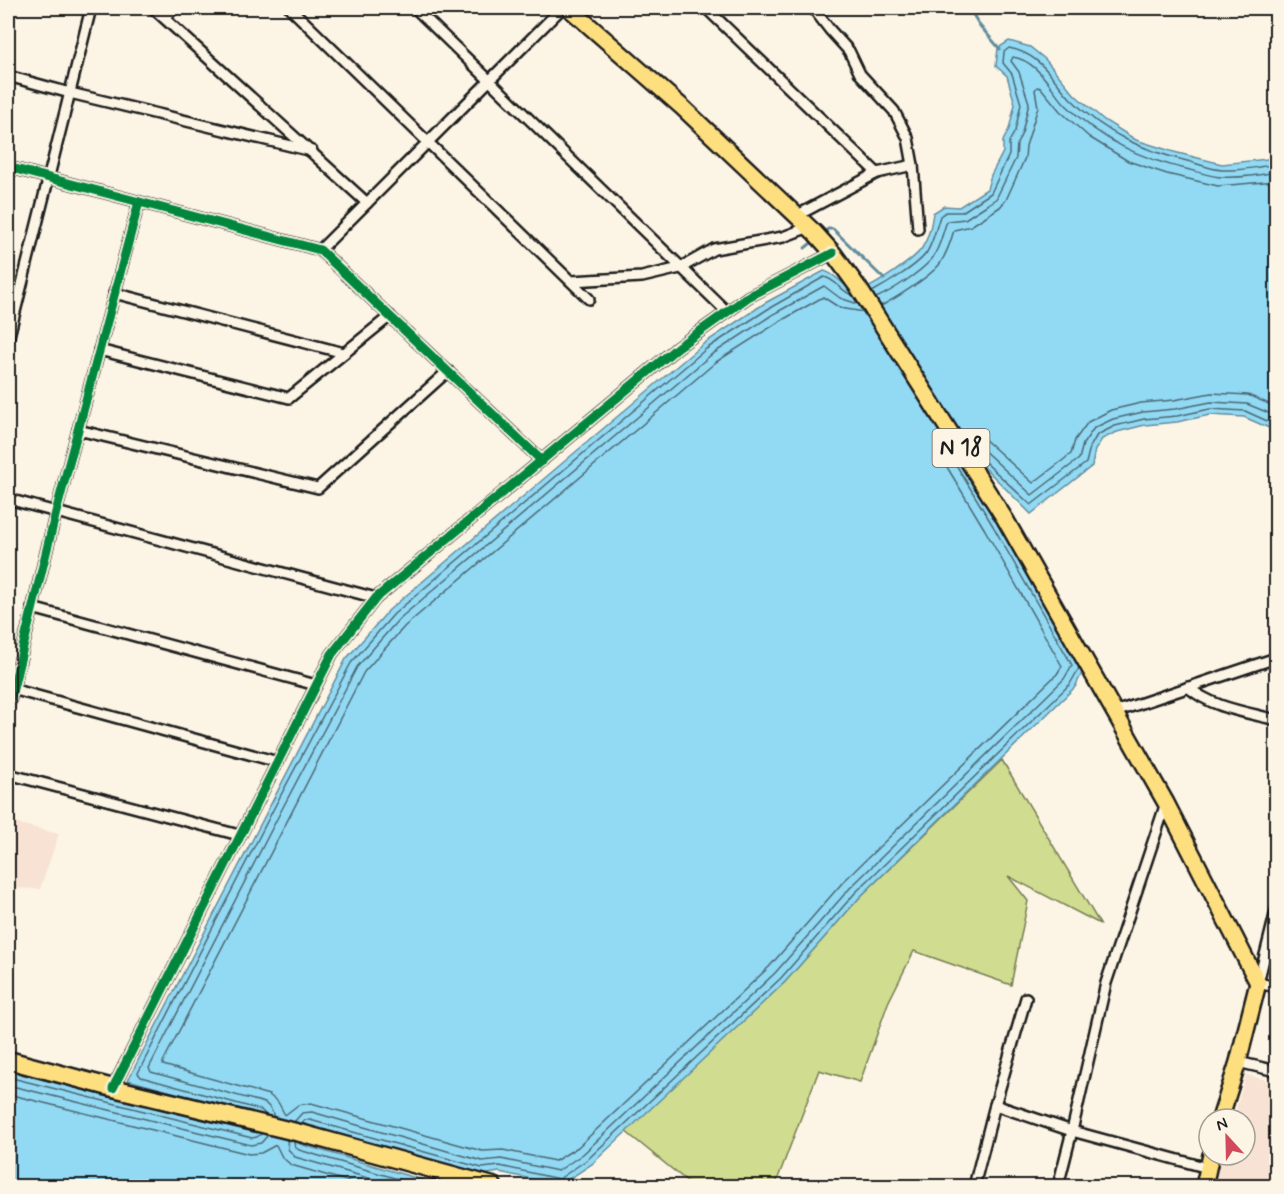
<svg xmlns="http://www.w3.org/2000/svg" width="1284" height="1194" font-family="Mynerve,sans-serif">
<rect width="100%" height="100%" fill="#fcf5e5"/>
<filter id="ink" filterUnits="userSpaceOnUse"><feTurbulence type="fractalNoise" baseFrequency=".0167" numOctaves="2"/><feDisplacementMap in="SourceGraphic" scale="12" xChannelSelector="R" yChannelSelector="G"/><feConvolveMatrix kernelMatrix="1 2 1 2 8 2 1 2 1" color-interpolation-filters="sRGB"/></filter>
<g filter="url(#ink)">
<g fill="#f8e2d4">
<polygon points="8,821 59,834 40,889 8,888"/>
<polygon points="1246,1075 1276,1082 1276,1186 1213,1186 1222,1155 1245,1155 1245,1119 1233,1119"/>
</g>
<polygon fill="#d0dc8f" stroke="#767c56" stroke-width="1.5" points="1002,760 1100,924 1008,876 1028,901 1011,985 914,951 888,1003 860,1082 819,1070 775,1186 688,1182 625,1131 785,982 860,897"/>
<path fill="#92d9f4" stroke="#638d9e" stroke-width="1.5" d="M1009,41L1030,47L1045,59L1075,95L1104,120L1136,140L1174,152L1222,164L1276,158V431L1244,417L1210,415L1177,422L1145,425L1117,432L1102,439L1095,450L1092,466L1031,514L987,470L964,450L1087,663L1075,687L860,897L785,982L592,1164L560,1185L499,1172L482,1175L308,1125L300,1144L443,1186H8V1071L255,1132L260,1116L128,1080L346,659L389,610L703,344L765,303L824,271C838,274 846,292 860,290C872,289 916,258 922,248C929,237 931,226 933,213L944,206L959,207L987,189L991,175L1003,152V141L1009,129L1015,104L1007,76L996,66L998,48Z"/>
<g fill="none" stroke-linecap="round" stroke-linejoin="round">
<g stroke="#4b6872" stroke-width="1.5">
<path d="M872,292C885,285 919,265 927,252C934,240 936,228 940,216L946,212H962L991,193L1009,155V142L1015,131L1021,104L1012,74L1003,63L1004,52L1009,48C1041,54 1051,78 1071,99C1105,134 1144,151 1191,162C1201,165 1212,169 1222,170C1239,171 1260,167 1276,164"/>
<path d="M876,298C892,291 919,273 931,260C940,249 942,234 947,221L965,219L996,199L1016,158L1017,144L1022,133L1029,103L1019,72L1011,61L1013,57C1038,61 1050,88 1066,105C1102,141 1141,159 1190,170C1200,172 1211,177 1222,177C1239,178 1260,175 1276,172"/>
<path d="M881,306C896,298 928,278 939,265C946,255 951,241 954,230L971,226L1000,207L1006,200L1025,158L1026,146L1038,107L1035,90L1037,87L1041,88L1060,111L1089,137L1128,161L1167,174L1218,186L1276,181"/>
<polyline points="864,312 840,308 823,297 777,323 716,362 405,626 364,672 163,1062 163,1065 269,1095 278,1102 285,1115 298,1105 311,1103 482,1151 503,1150 555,1161 578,1147 769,967 843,882 1057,674 1062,666 985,530 947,467 944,456 947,444"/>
<polyline points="961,433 972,432 981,436 1033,483 1071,454 1075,440 1088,422 1111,410 1141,403 1174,400 1211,393 1248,395 1276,407"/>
<polyline points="966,441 978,445 1032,495 1079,459 1083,444 1094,428 1113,419 1143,412 1175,409 1211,402 1247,404 1276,416"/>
<polyline points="971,449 1031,505 1086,463 1090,447 1097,435 1115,426 1144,419 1177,416 1210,409 1245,411 1276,425"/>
<polyline points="8,1077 252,1138 257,1137 261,1134"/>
<polyline points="8,1085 251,1145 261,1143 268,1135"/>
<polyline points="8,1094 249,1154 261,1153 276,1145 282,1157 291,1165 364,1186"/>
<path d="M266,1115L261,1110L141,1077L138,1073L274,808L351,663L394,614L706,349L768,309L824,277C835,279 841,291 852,295"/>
<polyline points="274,1117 271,1109 265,1103 151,1072 149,1068 281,811 357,667 399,619 711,355 772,315 824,286 840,298 858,304"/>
<polyline points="294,1122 302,1113 312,1112 482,1161 501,1159 558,1171 583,1154 775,973 850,888 1064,679 1072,665 993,526 955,463 953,454"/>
<polyline points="302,1123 305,1120 310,1120 482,1168 500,1166 559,1179 588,1159 781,978 855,893 1070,684 1079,668"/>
<polyline points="287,1140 288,1149 295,1157 396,1186"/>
<polyline points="294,1142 295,1147 299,1150 422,1186"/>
</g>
<g stroke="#638d9e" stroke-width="3">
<polyline points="969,8 980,26 1000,49"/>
<polyline points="822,234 828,229 833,229 884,279"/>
<polyline points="805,248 815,240"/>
</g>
<defs>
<g id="minor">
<polyline points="153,8 367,203"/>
<polyline points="290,8 589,299"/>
<polyline points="415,8 727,312"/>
<polyline points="706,8 877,173"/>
<polyline points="813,8 830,30 849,51 860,74 894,111 908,138 913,165 918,229"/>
<polyline points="165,18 174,8"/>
<polyline points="8,76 70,93 312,151"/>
<polyline points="8,167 320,250 542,461"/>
<polyline points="796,216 877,173 913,165"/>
<polyline points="320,250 562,8"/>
<polyline points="571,281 642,277 680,268 714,249 783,237 809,227"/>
<polyline points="114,293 344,353"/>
<polyline points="8,340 91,8"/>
<polyline points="99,350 289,398 390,316"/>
<polyline points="78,430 318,488 448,371"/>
<polyline points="8,499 376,598"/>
<polyline points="32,608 316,685"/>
<path d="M1188,687C1212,708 1246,712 1276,720"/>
<polyline points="12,689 278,762"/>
<polyline points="8,709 56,512 139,202"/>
<polyline points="1115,712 1276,658"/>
<polyline points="8,774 239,835"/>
<polyline points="1276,911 1258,983 1276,987"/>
<polyline points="1238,1062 1276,1071"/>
<polyline points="113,1088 332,654 376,598 678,347 748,297 833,253"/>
<polyline points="995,1105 1072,1131 1208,1168"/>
<polyline points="974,1186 995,1105 1026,998"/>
<polyline points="1058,1186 1072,1131 1106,983 1166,803"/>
</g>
<g id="primary">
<polyline points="569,8 682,107 815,233 833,253 860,290 1005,519 1166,803 1258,983 1238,1062 1220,1119"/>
<polyline points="1204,1186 1211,1155"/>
</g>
<polyline id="trunk" points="8,1060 113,1088 304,1134 493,1186"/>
</defs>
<use href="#minor" stroke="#1c1c1c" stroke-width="14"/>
<use href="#primary" stroke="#1c1c1c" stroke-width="20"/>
<use href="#trunk" stroke="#1c1c1c" stroke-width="21"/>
<use href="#minor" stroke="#fcf5e5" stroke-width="9"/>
<use href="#primary" stroke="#fedf80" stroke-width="15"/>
<use href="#trunk" stroke="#fedf80" stroke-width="16"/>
<defs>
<g id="cycleway">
<polyline points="8,167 320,250 542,461"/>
<polyline points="8,709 56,512 139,202"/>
<polyline points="113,1088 332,654 376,598 678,347 748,297 833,253"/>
</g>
</defs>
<use href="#cycleway" stroke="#fcf5e5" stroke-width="13"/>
<use href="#cycleway" stroke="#00873e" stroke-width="9"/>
</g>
</g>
<g text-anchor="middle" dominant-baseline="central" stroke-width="4.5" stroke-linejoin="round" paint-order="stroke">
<rect fill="#fcf5e5" stroke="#5f5d58" stroke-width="1.5" x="932.5" y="429" width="57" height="38" rx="4.5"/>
<g font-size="22" font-weight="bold" fill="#1c1c1c">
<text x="961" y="448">N 18</text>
</g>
</g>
<rect width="1284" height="1194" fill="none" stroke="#fcf5e5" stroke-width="30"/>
<rect x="15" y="15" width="1254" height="1164" fill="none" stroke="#1c1c1c" stroke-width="2" filter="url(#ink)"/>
<g transform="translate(1227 1137) rotate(338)"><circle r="28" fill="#fcf5e5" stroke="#a29e95" stroke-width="1.5"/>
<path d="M0-4.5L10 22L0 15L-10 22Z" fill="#d1495b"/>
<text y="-9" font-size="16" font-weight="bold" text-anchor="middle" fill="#1c1c1c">N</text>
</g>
</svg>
